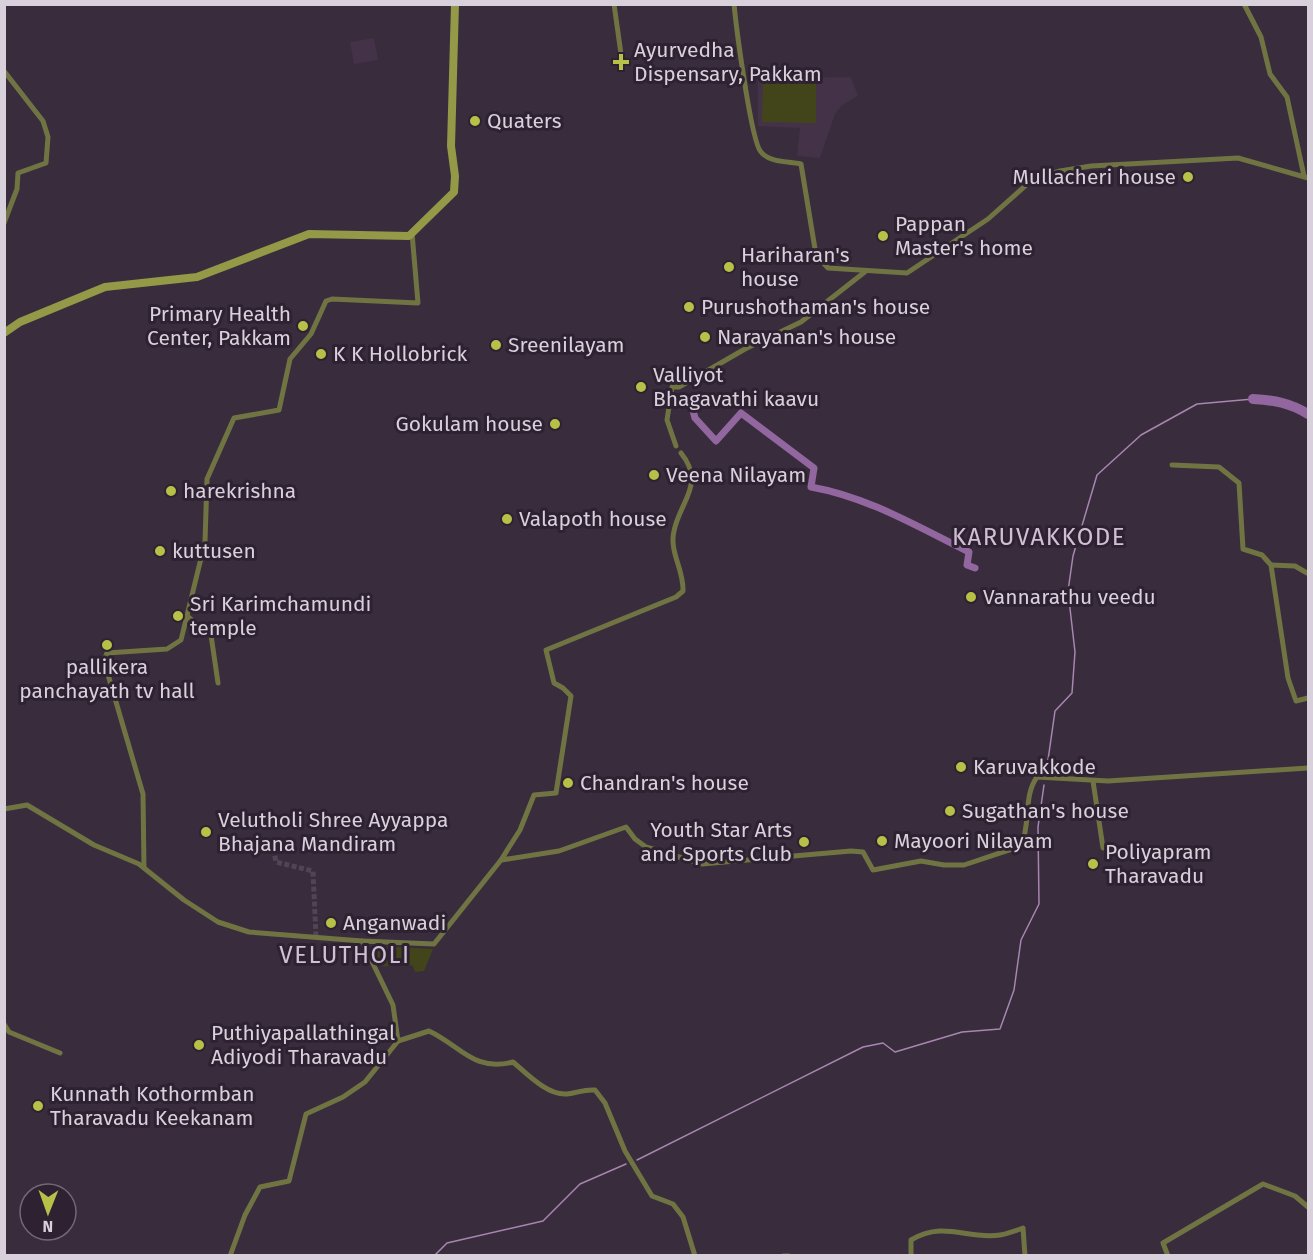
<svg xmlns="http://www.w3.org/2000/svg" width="1313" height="1260" font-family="'Fira Sans',sans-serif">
<rect width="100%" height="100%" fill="#392c3c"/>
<g fill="#443248">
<polygon points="374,38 378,60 354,64 350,42"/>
<polygon points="851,77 858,96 842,105 835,114 820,158 797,156 800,128 758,126 758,78"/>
</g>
<g fill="#42451a">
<polygon points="763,82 816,83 816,123 762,122"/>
<path d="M373,946L433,949L424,971L415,972L413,966C401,962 393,967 381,966Z"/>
</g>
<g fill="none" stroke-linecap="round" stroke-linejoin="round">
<g stroke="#a786b0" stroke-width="1.5">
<polyline points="1046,774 1055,711 1072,693 1075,652 1068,591 1073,556 1097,475 1141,435 1197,404 1253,399"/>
<polyline points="637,1160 863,1047 883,1043 895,1052 962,1032 1000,1029 1014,990 1021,940 1039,904 1038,827 1044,785"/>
<polyline points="434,1256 447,1243 543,1221 580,1184 626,1164"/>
</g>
<path stroke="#92669e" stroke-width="7" d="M690,399L695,418L716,441L741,413L814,468L811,487C868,497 918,527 969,552L967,565L975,568"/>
<path stroke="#92669e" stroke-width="10" d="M1253,399C1274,400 1290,403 1308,414"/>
<polyline stroke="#514554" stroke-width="5" stroke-dasharray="5 2.5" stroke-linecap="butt" points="272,841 276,862 313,871 316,937"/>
<g stroke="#707442" stroke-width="5">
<polyline points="614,4 621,54"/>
<path d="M734,4C736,25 751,142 761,152C770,163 788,161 801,164L816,255L828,268L907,273L988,219L1033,179L1060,171L1091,166L1238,158L1308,178"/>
<polyline points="1244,4 1261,37 1270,74 1287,97 1304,176"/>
<polyline points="4,71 43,121 48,137 46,163 18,173 17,189 4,223"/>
<polyline points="676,446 667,420 672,387 679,387 745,349 801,322 866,271"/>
<polyline points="1172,465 1219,467 1239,483 1243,549 1262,555 1271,565 1288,678 1296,701 1308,698"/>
<polyline points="1271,565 1295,566 1307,573"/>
<polyline points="187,616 211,635 218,683"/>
<polyline points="1093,781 1103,848"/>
<polyline points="4,809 27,805 94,845 139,864 184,900 218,922 249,932 362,941 393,1005 398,1041 365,1082 343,1097 306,1114 289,1181 260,1187 245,1215 230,1256"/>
<path d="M501,860L559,851L626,827L635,839L646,847L702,864L851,851L863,852L873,870L921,861L944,865H964L1021,846C1031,825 1023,796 1037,777L1108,781L1308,768"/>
<polyline points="144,868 143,794 104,661 107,653 167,649 181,640 205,542 207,479 234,418 279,410 290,359 311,334 326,301 332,299 418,303 412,233"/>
<path d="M362,941L434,944L501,860L520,830L534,795L556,793L571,696L563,688L554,683L546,650L676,597L683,591C684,570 669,552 674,531C680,501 706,484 681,453"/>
<polyline points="4,1024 9,1032 60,1053"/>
<path d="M398,1041L429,1031C461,1046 473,1072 513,1062C526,1073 548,1096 567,1094C578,1093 583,1089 595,1090L605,1103L625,1151L652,1196L673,1204L683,1217L695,1256"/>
<polyline points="783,1256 789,1256"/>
<path d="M911,1256V1240C945,1220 966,1240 1000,1235C1007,1234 1015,1231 1023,1228L1025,1256"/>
<polyline points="1168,1256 1163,1243 1263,1184 1295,1196 1308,1207"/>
</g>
<polyline stroke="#939947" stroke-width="8" points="4,333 20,322 105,287 197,277 309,234 409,236 454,192 455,176 451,146 455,4"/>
</g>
<g fill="#b8c147" stroke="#2e2232" stroke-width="2">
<path d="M618 53h6v6h6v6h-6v6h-6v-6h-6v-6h6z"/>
<circle cx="475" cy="121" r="6"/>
<circle cx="1188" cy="177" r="6"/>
<circle cx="883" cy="236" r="6"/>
<circle cx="729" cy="267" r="6"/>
<circle cx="689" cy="307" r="6"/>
<circle cx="303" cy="326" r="6"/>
<circle cx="705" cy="337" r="6"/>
<circle cx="496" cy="345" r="6"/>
<circle cx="321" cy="354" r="6"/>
<circle cx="641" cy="387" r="6"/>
<circle cx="555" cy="424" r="6"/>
<circle cx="654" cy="475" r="6"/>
<circle cx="171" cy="491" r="6"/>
<circle cx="507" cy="519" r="6"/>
<circle cx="160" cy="551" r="6"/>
<circle cx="971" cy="597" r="6"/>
<circle cx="178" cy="616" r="6"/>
<circle cx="107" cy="645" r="6"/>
<circle cx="961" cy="767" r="6"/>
<circle cx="568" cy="783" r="6"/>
<circle cx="950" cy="811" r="6"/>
<circle cx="206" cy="832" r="6"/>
<circle cx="882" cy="841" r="6"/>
<circle cx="804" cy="842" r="6"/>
<circle cx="1093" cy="864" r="6"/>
<circle cx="331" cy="923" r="6"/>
<circle cx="199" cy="1045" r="6"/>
<circle cx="38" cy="1106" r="6"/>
</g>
<g text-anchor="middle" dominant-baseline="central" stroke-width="6" stroke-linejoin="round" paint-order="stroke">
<g font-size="21" fill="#d8d0da" stroke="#2e2232" text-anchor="start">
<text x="634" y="50">Ayurvedha<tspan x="634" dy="24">Dispensary, Pakkam</tspan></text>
<text x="487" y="121">Quaters</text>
<text x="1176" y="177" text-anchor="end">Mullacheri house</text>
<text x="895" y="224">Pappan<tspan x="895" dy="24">Master's home</tspan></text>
<text x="741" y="255">Hariharan's<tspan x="741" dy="24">house</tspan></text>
<text x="701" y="307">Purushothaman's house</text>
<text x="291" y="314" text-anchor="end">Primary Health<tspan x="291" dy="24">Center, Pakkam</tspan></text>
<text x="717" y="337">Narayanan's house</text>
<text x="508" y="345">Sreenilayam</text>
<text x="333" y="354">K K Hollobrick</text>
<text x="653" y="375">Valliyot<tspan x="653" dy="24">Bhagavathi kaavu</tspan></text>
<text x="543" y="424" text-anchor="end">Gokulam house</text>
<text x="666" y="475">Veena Nilayam</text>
<text x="183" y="491">harekrishna</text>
<text x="519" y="519">Valapoth house</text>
<text x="172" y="551">kuttusen</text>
<text x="983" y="597">Vannarathu veedu</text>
<text x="190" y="604">Sri Karimchamundi<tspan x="190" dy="24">temple</tspan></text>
<text x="107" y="667" text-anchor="middle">pallikera<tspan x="107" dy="24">panchayath tv hall</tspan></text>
<text x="973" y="767">Karuvakkode</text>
<text x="580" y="783">Chandran's house</text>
<text x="962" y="811">Sugathan's house</text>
<text x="218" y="820">Velutholi Shree Ayyappa<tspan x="218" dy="24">Bhajana Mandiram</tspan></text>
<text x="792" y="830" text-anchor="end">Youth Star Arts<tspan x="792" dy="24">and Sports Club</tspan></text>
<text x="894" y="841">Mayoori Nilayam</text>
<text x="1105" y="852">Poliyapram<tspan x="1105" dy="24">Tharavadu</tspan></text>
<text x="343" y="923">Anganwadi</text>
<text x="211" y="1033">Puthiyapallathingal<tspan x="211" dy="24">Adiyodi Tharavadu</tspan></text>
<text x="50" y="1094">Kunnath Kothormban<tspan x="50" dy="24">Tharavadu Keekanam</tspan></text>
</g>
<g font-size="24" letter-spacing="1.5" fill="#d1c0d5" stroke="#2e2232">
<text x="1039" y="537">KARUVAKKODE</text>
<text x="345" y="955">VELUTHOLI</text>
</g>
</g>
<rect width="1313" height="1260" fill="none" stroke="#d8d0da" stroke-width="12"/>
<g transform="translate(48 1212) rotate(181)"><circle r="28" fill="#2e2232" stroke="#726875" stroke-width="1.5"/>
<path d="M0-4.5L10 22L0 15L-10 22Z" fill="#b8c147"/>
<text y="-9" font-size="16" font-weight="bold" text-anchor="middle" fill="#d8d0da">N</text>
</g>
</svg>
